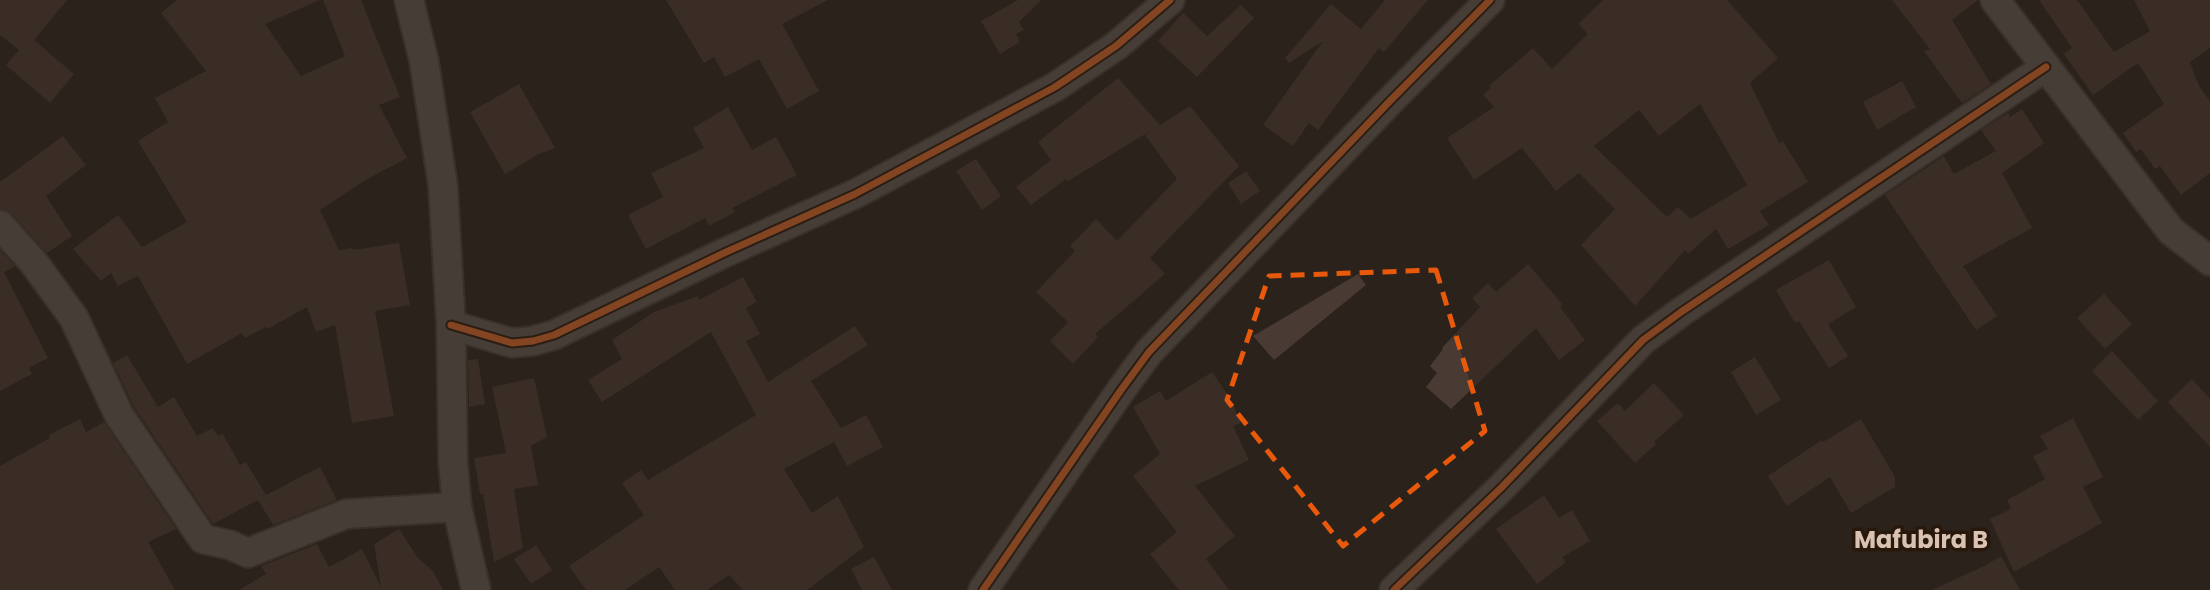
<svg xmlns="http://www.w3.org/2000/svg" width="2210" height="590" font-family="Poppins,sans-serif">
<rect width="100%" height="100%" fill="#2b221b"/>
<g fill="#493a33" fill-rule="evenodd">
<polygon points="0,0 67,0 34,40 74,74 50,103 6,65 19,50 0,35"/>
<polygon points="177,0 320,0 265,24 301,76 345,56 323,0 361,0 400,97 379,105 407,158 364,181 320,210 339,250 352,248 353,250 399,243 410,305 375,311 394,416 352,423 335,325 316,332 307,307 268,329 266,327 245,338 242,333 187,364 138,276 118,286 111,273 101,281 73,249 118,215 142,247 187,222 138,141 168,122 155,98 206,71 161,13"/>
<polygon points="666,0 828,0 782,24 819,91 787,109 759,59 725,77 714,57 704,63"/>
<polygon points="1018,0 1041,0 1019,22 1024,30 1016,34 1020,42 1000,54 981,21"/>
<polygon points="1385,0 1428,0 1384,52 1379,48 1318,130 1309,123 1293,146 1263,125 1323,41 1289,63 1285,58 1331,4 1361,29"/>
<path d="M1603,0H1727L1778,58L1750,83L1779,143L1783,141L1808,182L1760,211L1769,225L1728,249L1716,229L1688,254L1685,250L1635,306L1581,245L1615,209L1579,173L1556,191L1522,148L1474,180L1447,138L1494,107L1483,95L1491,88L1489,86L1533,48L1552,69L1588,34L1578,24ZM1700,104L1747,185L1691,219L1678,207L1667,217L1594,146L1639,110L1659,136Z"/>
<polygon points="1892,0 1978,0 1952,20 1991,84 1962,103 1924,51 1930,49"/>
<polygon points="2039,0 2077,0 2114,52 2150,31 2134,0 2210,0 2210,48 2190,62 2199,86 2210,101 2210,173 2181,195 2160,166 2155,169 2141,149 2136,152 2123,133 2164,104 2138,63 2093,95 2064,54 2072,48"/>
<polygon points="1241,5 1254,18 1197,77 1158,41 1183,13 1207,36"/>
<polygon points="1118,78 1160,125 1190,106 1239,166 1150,258 1165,274 1095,334 1098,337 1073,364 1050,341 1068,322 1036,292 1075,251 1070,246 1096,219 1117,241 1177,179 1145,135 1152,130 1068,181 1066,179 1031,205 1016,187 1051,160 1038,142"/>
<polygon points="1902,81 1916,107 1877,130 1863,102"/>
<polygon points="519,84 555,148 539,154 505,174 470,112"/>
<polygon points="728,107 752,150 776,137 797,175 732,208 735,212 709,226 705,218 646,249 628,215 663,197 651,173 704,148 693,128"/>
<polygon points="2022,109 2044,143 2002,173 2032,228 1963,266 1997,316 1976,330 1885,195 1944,156 1954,174 1996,151 1981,130 2008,113 2010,117"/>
<polygon points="63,136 86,165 46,196 72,236 47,253 12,214 6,210 0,209 0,182"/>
<polygon points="976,159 1001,196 982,210 956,171"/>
<polygon points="1246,171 1260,191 1241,204 1228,183"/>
<polygon points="0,250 15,266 4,272 48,358 29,368 32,374 0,391"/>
<polygon points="1829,260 1856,307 1828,324 1848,356 1829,368 1799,321 1795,323 1776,290"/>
<polygon points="1528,264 1563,305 1560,307 1585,340 1559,360 1536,328 1451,409 1426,387 1437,373 1430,366 1443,349 1442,348 1480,307 1472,298 1488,283 1496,292"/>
<polygon points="1358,274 1366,285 1274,360 1253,336"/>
<polygon points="743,277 757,302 746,308 760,334 746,341 768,382 855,326 868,345 811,381 841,428 866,415 883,447 847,466 834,442 784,469 812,513 838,496 864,547 807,590 743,590 729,575 707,590 675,590 659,567 625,590 586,590 569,566 644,515 622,483 641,470 648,480 756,415 711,332 602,402 588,380 622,359 612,340 654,312 698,296 699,300"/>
<polygon points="2104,294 2132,324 2105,349 2077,318"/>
<polygon points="2112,351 2158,401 2138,420 2092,371"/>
<polygon points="127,355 158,407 174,397 197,436 213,428 218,436 223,434 240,465 246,462 266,495 320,467 337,500 273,525 258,500 213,524 134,407 113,363"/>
<polygon points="1755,357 1781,400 1756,415 1731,372"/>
<polygon points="478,359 485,404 469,407 468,360"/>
<polygon points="1212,372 1228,395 1241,423 1233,426 1249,460 1195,486 1235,536 1206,559 1229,590 1179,590 1150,554 1177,532 1133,476 1160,454 1133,407 1160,391 1166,401"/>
<polygon points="534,378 547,437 531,446 538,485 514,489 523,548 494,562 483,494 480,494 474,458 506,453 492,387"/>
<polygon points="2192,379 2210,399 2210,447 2168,402"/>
<polygon points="1654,383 1684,415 1654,442 1656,444 1635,463 1597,421 1618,403 1625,411"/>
<polygon points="2073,418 2103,477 2083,487 2102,523 2014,572 1990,519 2011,509 2007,500 2045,479 2033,456 2048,449 2040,436"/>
<polygon points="80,419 86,432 104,422 176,529 148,542 175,590 0,590 0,466 50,438 49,435"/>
<polygon points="1861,419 1895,477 1895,487 1851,513 1830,477 1787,506 1768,476 1822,440 1823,442"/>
<polygon points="1544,495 1559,518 1572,510 1590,541 1562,557 1566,562 1537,584 1496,529"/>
<polygon points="399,529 418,558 433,571 443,590 239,590 266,574 261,566 317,544 329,567 362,549 381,587 374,544"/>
<polygon points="536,545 552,570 531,584 514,559"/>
<polygon points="2001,556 2020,590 1932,590 1984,566"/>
<polygon points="874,557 892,590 862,590 851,569"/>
</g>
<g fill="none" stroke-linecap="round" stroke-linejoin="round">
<defs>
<g id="street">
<polyline points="409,0 424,61 443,186 451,325 453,462 457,507 476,590"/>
<polyline points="1995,0 2171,231 2210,261"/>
<polyline points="0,225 34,263 74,318 119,415 203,539 230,545 248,553 346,514 457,507"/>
<polyline points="451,325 512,343 533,341 554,335 724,253 855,194 1055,87 1116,46 1170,0"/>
<polyline points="983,590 1121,390 1149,352 1388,103 1490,0"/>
<polyline points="1394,590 1501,488 1643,340 1681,312 2046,67"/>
</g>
</defs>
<use href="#street" stroke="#48403a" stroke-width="32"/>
<use href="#street" stroke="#655d57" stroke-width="28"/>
<defs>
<g id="cycleway">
<polyline points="451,325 512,343 533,341 554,335 724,253 855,194 1055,87 1116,46 1170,0"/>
<polyline points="983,590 1121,390 1149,352 1388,103 1490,0"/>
<polyline points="1394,590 1501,488 1643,340 1681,312 2046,67"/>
</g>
</defs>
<use href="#cycleway" stroke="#28170b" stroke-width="11"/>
<use href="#cycleway" stroke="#ee6e29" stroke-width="7"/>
</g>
<path d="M0 0H2210V590H0ZM1436,270L1485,431L1343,546L1227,400L1269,276Z" fill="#2b221b" fill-opacity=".55" fill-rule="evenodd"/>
<path fill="none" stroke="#e8590c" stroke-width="5" stroke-dasharray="14 9" stroke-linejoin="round" d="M1436,270L1485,431L1343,546L1227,400L1269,276Z"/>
<g text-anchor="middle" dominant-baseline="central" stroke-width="7" stroke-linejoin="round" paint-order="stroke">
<g font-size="24" font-weight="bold" fill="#d9c2b1" stroke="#28170b">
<text x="1921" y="539">Mafubira B</text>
</g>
</g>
</svg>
